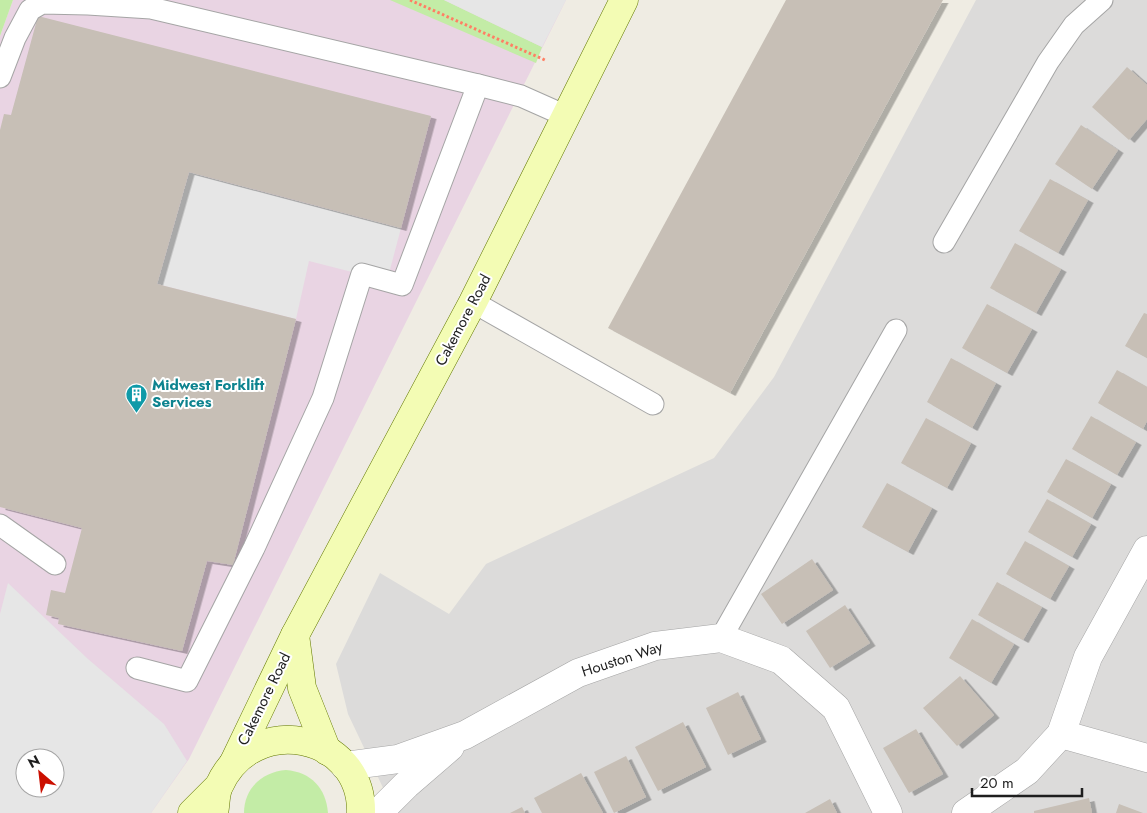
<svg xmlns="http://www.w3.org/2000/svg" width="1147" height="813" font-family="Jost,sans-serif">
<defs>
<filter id="shadow"><feDropShadow dx="5.5" dy="3" stdDeviation="0" flood-color="#0004"/></filter>
</defs>
<rect width="100%" height="100%" fill="#efece3"/>
<polygon fill="#dcdbda" points="976,0 1147,0 1147,813 395,813 348,714 336,664 380,573 449,614 486,564 714,458 774,377"/>
<path fill="#e9d4e3" fill-rule="evenodd" d="M13,0H566L189,759L151,813H0V36ZM25,758H55V788H25Z"/>
<g fill="#c3eca6">
<polygon points="0,0 13,0 0,36"/>
<polygon points="390,0 444,0 542,47 536,63"/>
<path d="M286,770C311,772 326,788 328,813H244C244,788 262,772 286,770Z"/>
</g>
<g fill="#e6e6e6" fill-rule="evenodd">
<polygon points="444,0 566,0 542,47"/>
<polygon points="189,172 401,228 387,281 309,261 296,319 157,284"/>
<path d="M8,583L88,659L164,724L187,761L151,813H0V614ZM25,758H55V788H25Z"/>
</g>
<g fill="#c7bfb6" filter="url(#shadow)">
<polygon points="786,0 943,0 730,393 608,328"/>
<polygon points="38,16 431,116 401,228 189,172 157,284 296,319 233,565 207,561 182,651 58,624 59,618 46,615 51,590 65,593 82,528 0,507 0,130 4,114 11,115"/>
<polygon points="1127,67 1147,85 1147,119 1129,140 1092,107"/>
<polygon points="1081,125 1118,150 1092,189 1055,164"/>
<polygon points="1050,179 1088,200 1058,253 1019,231"/>
<polygon points="1015,243 1061,269 1036,313 990,288"/>
<polygon points="987,304 1032,329 1007,373 962,348"/>
<polygon points="1144,313 1147,314 1147,358 1125,346"/>
<polygon points="951,358 996,383 972,428 927,402"/>
<polygon points="1117,370 1147,387 1147,421 1143,429 1098,403"/>
<polygon points="1091,416 1136,442 1117,475 1072,449"/>
<polygon points="926,418 971,443 947,488 901,463"/>
<polygon points="1066,459 1111,484 1092,518 1047,492"/>
<polygon points="887,483 932,508 908,552 862,527"/>
<polygon points="1047,499 1091,524 1072,557 1028,532"/>
<polygon points="1025,541 1069,566 1050,599 1006,574"/>
<polygon points="812,559 833,590 782,624 761,594"/>
<polygon points="997,582 1042,607 1023,640 978,615"/>
<polygon points="845,605 870,643 830,668 806,631"/>
<polygon points="972,619 1014,644 991,683 949,658"/>
<polygon points="960,676 994,715 957,746 923,708"/>
<polygon points="738,692 761,739 728,755 706,708"/>
<polygon points="683,722 706,767 658,791 635,747"/>
<polygon points="916,729 943,774 909,793 883,748"/>
<polygon points="626,756 646,797 614,813 594,772"/>
<polygon points="581,773 603,813 542,813 534,798"/>
<polygon points="1089,798 1092,813 1034,813 1034,811"/>
<polygon points="830,799 837,813 805,813"/>
<polygon points="1119,804 1143,813 1116,813"/>
<polygon points="522,807 525,813 510,813"/>
</g>
<g fill="none" stroke-linecap="round" stroke-linejoin="round">
<defs>
<g id="lane">
<polyline points="0,77 15,38 30,10 42,3 88,4 151,8 478,85 402,285 362,274 323,398 254,548 187,681 137,668"/>
<polyline points="478,85 521,96 566,116"/>
<polyline points="944,242 1048,62 1074,25 1102,0"/>
<polyline points="473,302 653,404"/>
<polyline points="0,525 55,564"/>
<polyline points="721,638 896,330"/>
</g>
<g id="street">
<polyline points="1061,734 1147,758"/>
<polyline points="345,766 398,759 465,735 578,673 655,646 721,638 781,660 836,708 888,813"/>
<polyline points="378,813 406,785 450,747"/>
<polyline points="966,813 1027,771 1061,734 1088,657 1147,550"/>
</g>
<g id="secondary">
<polyline points="295,635 302,688 327,751"/>
<polyline points="234,762 295,635 473,302 624,0"/>
<polyline points="192,813 218,787"/>
<path d="M214,813C216,805 215,794 219,786C252,711 363,733 361,813"/>
</g>
</defs>
<use href="#lane" stroke="#a5a5a5" stroke-width="23"/>
<use href="#street" stroke="#a5a5a5" stroke-width="29"/>
<use href="#secondary" stroke="#637900" stroke-width="29"/>
<polyline stroke="#ff7f64" stroke-width="3" stroke-dasharray="2.5 2.5" stroke-linecap="butt" points="410,0 547,61"/>
<use href="#lane" stroke="#fff" stroke-width="21"/>
<use href="#street" stroke="#fff" stroke-width="28"/>
<use href="#secondary" stroke="#f3fcb4" stroke-width="28"/>
</g>
<defs>
<symbol id="building-pin" viewBox="-11 -11 22 30"><path d="M0 17L-7.5 6A9.5 9.5 0 1 1 7.5 6Z" fill="#0f9aa8" stroke="#fff"/><path d="M-4-6H4V6H1V3H-1V6H-4ZM-2.5-4.3h1.7v1.8h-1.7ZM.8-4.3h1.7v1.8H.8ZM-2.5-1h1.7V.8h-1.7ZM.8-1h1.7V.8H.8Z" fill="#fff"/></symbol>
</defs>
<g fill-rule="evenodd">
<use href="#building-pin" x="124" y="382" width="25" height="34"/>
</g>
<g text-anchor="middle" dominant-baseline="central" stroke-width="4" stroke-linejoin="round" paint-order="stroke">
<g font-size="15" fill="#1e1e1e" stroke="#fff">
<text transform="translate(463 320) rotate(-62)">Cakemore Road</text>
<text transform="translate(622 659) rotate(-18)">Houston Way</text>
<text transform="translate(264 699) rotate(-64)">Cakemore Road</text>
</g>
<g font-size="15" font-weight="bold" fill="#0d838f" stroke="#fff" text-anchor="start">
<text x="152" y="385">Midwest Forklift<tspan x="152" dy="17">Services</tspan></text>
</g>
</g>
<g transform="translate(40 773) rotate(332)"><circle r="24" fill="#ffffff" stroke="#a5a5a5"/>
<path d="M0-4L9 19L0 12L-9 19Z" fill="#cb0f00"/>
<text y="-8" font-size="14" font-weight="bold" text-anchor="middle" fill="#1e1e1e">N</text>
</g>
<path d="M972 788v8h110v-8" fill="none" stroke="#1e1e1e" stroke-width="2.5"/>
<text x="980" y="788" font-size="15" fill="#1e1e1e" stroke="#ffffff" stroke-width="4" paint-order="stroke">20 m</text>
</svg>
